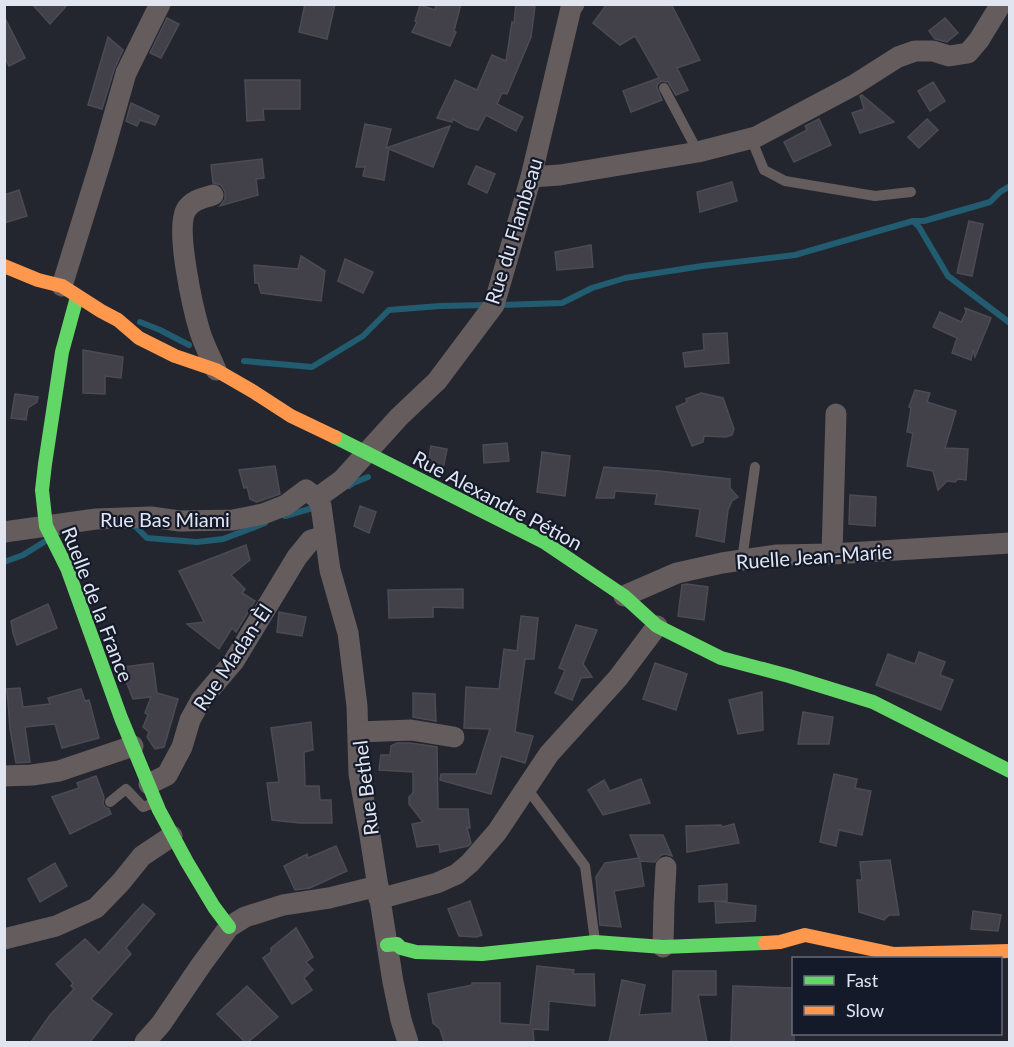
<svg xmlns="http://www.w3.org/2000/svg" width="1014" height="1047" font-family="Lato,sans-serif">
<rect width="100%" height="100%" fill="#23262f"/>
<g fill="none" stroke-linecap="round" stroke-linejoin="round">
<g stroke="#225c70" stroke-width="6">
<polyline points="913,221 919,227 948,276 1010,323"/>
<polyline points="500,305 562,303 592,288 625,278 702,266 795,255 913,221 924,221 990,202 1000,192 1010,186"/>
<polyline points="140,322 160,330 189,345"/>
<polyline points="244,361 312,367 363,336 389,310 440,306 486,305"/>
<polyline points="349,486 353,483 368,477"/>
<polyline points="285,516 316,507"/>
<polyline points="130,525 135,526 147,538 197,542 223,539 265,523"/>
<polyline points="4,562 23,555 44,542"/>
</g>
</g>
<g fill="#424149" stroke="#4c4b53" stroke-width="1.5">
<polygon points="32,4 68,4 50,24"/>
<polygon points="305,4 335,4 327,39 299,32"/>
<polygon points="436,4 461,4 454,31 456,32 450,46 412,32 417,22 415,21 420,5 435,10"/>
<polygon points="516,4 535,6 531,37 507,94 502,93 497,104 523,117 516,131 486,115 478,130 467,127 453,119 452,122 437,118 455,80 477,90 492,55 506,61 512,22 514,23"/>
<polygon points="607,4 671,4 700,60 677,68 688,90 676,95 668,82 661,81 657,85 657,88 662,100 631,112 623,91 659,78 635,36 620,45 593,23"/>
<polygon points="4,16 25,58 9,66 4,56"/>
<polygon points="167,18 179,24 161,58 150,53"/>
<polygon points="945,18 958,33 947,42 935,39 929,31"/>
<polygon points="108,37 123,50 114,70 102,109 88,105"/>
<polygon points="245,80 300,80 300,109 263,109 264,120 247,121"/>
<polygon points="933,82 945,101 930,111 918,91"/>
<polygon points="862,95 894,122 860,133 852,113 864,109 860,96"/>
<polygon points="131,103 159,116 155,125 140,120 137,126 126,121"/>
<polygon points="819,119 831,145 794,162 784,142 807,130 805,126"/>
<polygon points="927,119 938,130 919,148 908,137"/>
<polygon points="365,124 391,129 386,148 450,126 433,167 389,149 384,180 363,176 365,167 356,167"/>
<polygon points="262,159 264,178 256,179 258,195 220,206 225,199 225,192 221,185 213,183 211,165"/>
<polygon points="476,166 495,174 487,193 468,184"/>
<polygon points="732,182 737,201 700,212 697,192"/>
<polygon points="19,190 27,216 4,223 4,195"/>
<polygon points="969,221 983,224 972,276 957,273"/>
<polygon points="591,245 593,267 557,270 555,252"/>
<polygon points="301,256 325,271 321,301 261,293 258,283 255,283 254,265 298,269"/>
<polygon points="345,259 373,272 363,293 338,281"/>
<polygon points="965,308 991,318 975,357 973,350 971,360 952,353 957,338 933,327 940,312 961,322 966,312"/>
<polygon points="727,333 729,363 685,367 683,353 704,350 703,334"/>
<polygon points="83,350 123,357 121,378 105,376 105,394 83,393"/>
<polygon points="915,390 930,393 927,402 956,411 945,448 968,449 966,480 958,479 955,482 947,481 938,490 933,471 907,466 913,433 907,432 911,408 909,407"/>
<polygon points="701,393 723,398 734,429 732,435 726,437 704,436 703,442 692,446 676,407 687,402 686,399"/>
<polygon points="15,394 38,397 37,402 28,408 26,420 11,418"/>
<polygon points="507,443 509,461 484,463 483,445"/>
<polygon points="431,446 447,449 443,469 436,468 428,464"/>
<polygon points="542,452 570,456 565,496 537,492"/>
<polygon points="275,466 280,494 257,502 250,499 247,487 244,488 239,470"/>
<polygon points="604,467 659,471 730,479 730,488 738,497 732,501 728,510 724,542 696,536 700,509 655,504 657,494 615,491 614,498 596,498"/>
<polygon points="850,495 876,497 875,526 849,524"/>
<polygon points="360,506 376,512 369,533 354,526"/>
<polygon points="246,545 250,560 231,575 245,589 242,593 255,601 236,632 232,628 219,649 187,624 204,622 179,571"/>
<polygon points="687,584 708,587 704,620 678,616 682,585"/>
<polygon points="463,589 463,608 433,607 433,617 389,618 388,590"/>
<polygon points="48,604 57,628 17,645 13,633 11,621"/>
<polygon points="279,612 306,617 302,636 277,632"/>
<polygon points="521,616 538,618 534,659 525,659 515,732 533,736 525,763 501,756 491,794 440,780 441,774 476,774 490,729 464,728 466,687 499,689 504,649 517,651"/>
<polygon points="576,625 597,630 583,664 592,677 581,678 572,700 555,693 565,670 559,668"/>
<polygon points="919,652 945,662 940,675 953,680 941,710 876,685 888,654 915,664"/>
<polygon points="153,663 157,693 178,699 164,747 155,749 147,737 149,732 143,727 148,715 145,713 151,697 133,699 126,681 124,667"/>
<polygon points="655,663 687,674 676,710 643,699"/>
<polygon points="20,688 23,707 50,704 48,698 81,689 85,701 89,700 99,738 62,748 55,724 25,727 30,762 16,763 10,729 7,689"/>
<polygon points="762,692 763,730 738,734 729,700"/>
<polygon points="413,693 435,694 436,721 413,717"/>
<polygon points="803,712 833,717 829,744 798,744"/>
<polygon points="311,722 313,750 304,752 305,786 319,786 320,800 331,800 332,823 300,823 272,820 267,783 279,782 271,728"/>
<polygon points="397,743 410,743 437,747 438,809 468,809 470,828 467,828 471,843 468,846 440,852 439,844 417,847 412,824 423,822 409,804 409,797 413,793 413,772 379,770 381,755 390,755 391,746"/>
<polygon points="834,774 857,779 855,788 871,791 862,835 839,830 836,846 820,842"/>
<polygon points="96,776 104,797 103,804 105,807 109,809 111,814 70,834 52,797 79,788 77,783"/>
<polygon points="641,779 650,803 603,815 588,790 604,780 610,791"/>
<polygon points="734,824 739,843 687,852 686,826 721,825 722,827"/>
<polygon points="630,835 663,835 672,856 666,854 661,855 655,862 640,861 644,886 614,891 621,927 600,925 596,877 605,863 639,858"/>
<polygon points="336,846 347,871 310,888 295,890 284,866 307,854 308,858"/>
<polygon points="890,860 899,915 889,915 884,920 859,912 857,880 862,880 860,862"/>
<polygon points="55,863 67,886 40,902 28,879"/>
<polygon points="727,884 727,901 715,901 756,906 755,921 716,923 715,901 699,902 699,886"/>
<polygon points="470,901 482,935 477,937 459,936 448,909"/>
<polygon points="143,904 155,914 126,948 131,954 91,999 112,1014 90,1042 31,1042 50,1015 74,989 71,986 73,983 56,964 85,939 99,953"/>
<polygon points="973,911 1001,915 998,931 971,929"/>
<polygon points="296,928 313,957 306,962 313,970 304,978 312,990 292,1004 263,958 271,952 271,948"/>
<polygon points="537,966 574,970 573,974 594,974 595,1006 549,1001 548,1030 533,1029 534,1042 444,1042 440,1029 433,1023 428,994 472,985 472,983 500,983 500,1023 530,1025"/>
<polygon points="673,971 716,971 716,995 698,995 707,1042 609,1042 622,980 645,985 639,1015 672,1013"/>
<polygon points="247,986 278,1017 248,1042 245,1042 217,1014"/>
<polygon points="733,986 794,988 794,1042 731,1042"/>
</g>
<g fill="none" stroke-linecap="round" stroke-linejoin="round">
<g stroke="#645c5d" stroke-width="10">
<polyline points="664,88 698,152"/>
<polyline points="751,138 764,170 785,181 875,196 911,192"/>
<polyline points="742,560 755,467"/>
<polyline points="526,787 585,866 595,941"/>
<polyline points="110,802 126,789 143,807 151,804"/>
</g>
<g stroke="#645c5d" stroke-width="21">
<polyline points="531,177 560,175 698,152 756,137 854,85 898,57 915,51 933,51 949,56 968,53 979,40 1001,4"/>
<path d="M213,195C203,198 192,200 186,210C175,229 193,309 200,332C204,345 211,358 216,370"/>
<polyline points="62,286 103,154 126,73 160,4"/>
<polyline points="317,498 342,480 399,417 437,381 494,305 531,177 571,8 574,4"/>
<polyline points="317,498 321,506 330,570 348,633 357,706 359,774 370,836 393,982 401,1020 408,1042"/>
<polyline points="4,532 96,519 151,517 180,521 233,520 263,514 286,505 306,490 317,498"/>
<polyline points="832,554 836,414"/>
<polyline points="624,596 677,573 722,563 742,560 777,555 832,554 1010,543"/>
<polyline points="358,732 411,730 454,737"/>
<polyline points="4,776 32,775 59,771 133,746"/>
<polyline points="149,784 167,775 182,747 190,720 201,700 234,661 297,557 311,540 325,536"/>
<polyline points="379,899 437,883 457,874 470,863 497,832 549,754 618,678 657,626"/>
<polyline points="4,939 56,926 96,908 121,882 142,856 172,836"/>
<polyline points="663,947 664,904 666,867"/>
<polyline points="145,1042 161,1024 201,965 229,927 245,917 283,905 329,898 378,886"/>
</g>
<g stroke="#63d668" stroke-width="14">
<polyline points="77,297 62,352 45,464 42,490 46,526 67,568 121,718 159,810 187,862 214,907 229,927"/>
<polyline points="335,437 544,542 624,596 657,626 721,658 789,676 873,702 1010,771"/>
<polyline points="387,945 397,944 401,948 416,952 482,954 595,942 663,947 765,943"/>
</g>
<g stroke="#ff974d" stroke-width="14">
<polyline points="4,266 38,280 62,286 101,311 118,320 139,338 175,356 216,370 254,392 291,416 335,437"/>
<polyline points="765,943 780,942 805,935 894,954 1010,951"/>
</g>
</g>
<g text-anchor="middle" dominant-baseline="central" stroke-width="4.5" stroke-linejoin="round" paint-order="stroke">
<g font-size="20" fill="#e1e5f0" stroke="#151a2a">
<text transform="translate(513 231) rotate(-73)">Rue du Flambeau</text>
<text transform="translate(498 500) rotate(28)">Rue Alexandre Pétion</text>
<text x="165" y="519">Rue Bas Miami</text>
<text transform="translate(814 556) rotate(-4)">Ruelle Jean-Marie</text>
<text transform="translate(98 604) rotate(69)">Ruelle de la France</text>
<text transform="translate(232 657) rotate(-56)">Rue Madan-Èl</text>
<text transform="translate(365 788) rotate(-97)">Rue Bethel</text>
</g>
</g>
<rect width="1014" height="1047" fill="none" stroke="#e1e5f0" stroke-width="12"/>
<rect x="792" y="957" width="210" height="78" fill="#151a2a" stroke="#676b79" stroke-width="1.5"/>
<rect x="804" y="976" width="30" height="9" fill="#63d668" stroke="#676b79" stroke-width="1.5"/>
<text x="846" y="987" font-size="18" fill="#e1e5f0">Fast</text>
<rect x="804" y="1006" width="30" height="9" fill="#ff974d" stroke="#676b79" stroke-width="1.5"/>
<text x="846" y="1017" font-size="18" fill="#e1e5f0">Slow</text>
</svg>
